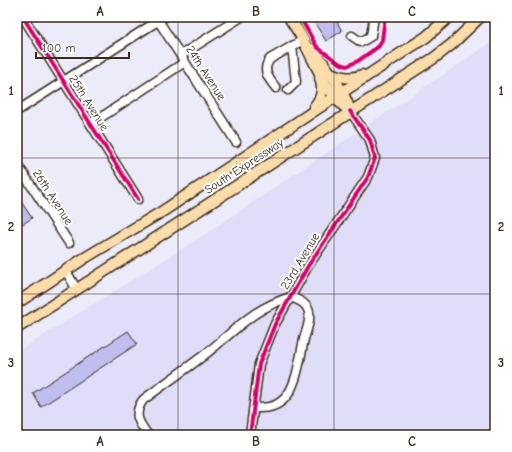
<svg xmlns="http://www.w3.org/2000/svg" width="512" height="452" font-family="'Comic Neue',sans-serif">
<rect width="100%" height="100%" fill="#ecebfa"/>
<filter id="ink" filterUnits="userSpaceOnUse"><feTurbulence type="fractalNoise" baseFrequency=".025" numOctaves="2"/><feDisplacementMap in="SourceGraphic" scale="8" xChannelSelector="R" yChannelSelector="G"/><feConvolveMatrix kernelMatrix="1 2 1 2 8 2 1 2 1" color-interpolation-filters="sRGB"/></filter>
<g filter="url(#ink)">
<polygon fill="#dfddf7" points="495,40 495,435 17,435 17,352 204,235"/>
<g fill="#c0bdef" stroke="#3b2a1e">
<polygon points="311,17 334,17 342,31 326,41"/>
<polygon points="20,200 32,218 23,224 17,216 17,203"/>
<polygon points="128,331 137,344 41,407 33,393"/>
</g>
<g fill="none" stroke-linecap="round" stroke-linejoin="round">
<polyline stroke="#c9c4ce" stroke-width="8" stroke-dasharray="8 4" stroke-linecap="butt" points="276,88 288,90"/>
<defs>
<g id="minor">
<polyline points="23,17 138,199"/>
<polyline points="156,17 236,142"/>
<polyline points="352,36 361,42 371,36 374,17"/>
<polyline points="181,55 241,17"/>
<path d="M276,88C269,79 261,70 270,59L303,40"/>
<polyline points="288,90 296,82 292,46"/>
<polyline points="17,111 164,17"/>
<polyline points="91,124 185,62"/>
<polyline points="17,164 69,243"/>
<polyline points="66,271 77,290"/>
<path d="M148,435C138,422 133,414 143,400C163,385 183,371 203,356C233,333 252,308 291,297C298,300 307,303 309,312C311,321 306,331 304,339C300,357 297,388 283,400C274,408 265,408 254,408"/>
<polyline points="250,435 259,364 275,324 308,266 368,177 375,158 370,140 350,111"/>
</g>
<g id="major">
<path d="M289,17C294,26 301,34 305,44C318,68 327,95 350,111"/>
<path d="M311,49C326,65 344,90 350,111"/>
<path d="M328,72C340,77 350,80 362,75"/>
<path d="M314,107C322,98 324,90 320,78"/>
<polyline points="17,303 83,259 163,211 397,56 426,37 449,17"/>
<polyline points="17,328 434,58 451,45 480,17"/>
</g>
</defs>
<use href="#minor" stroke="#3b2a1e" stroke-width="11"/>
<use href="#major" stroke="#3b2a1e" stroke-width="13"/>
<use href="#minor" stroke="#fff" stroke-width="8"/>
<use href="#major" stroke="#fbddab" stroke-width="10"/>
<defs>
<g id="cycleway">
<polyline points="23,17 138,199"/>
<polyline points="300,17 317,47 339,63 347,66 358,61 379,46 382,40 385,17"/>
<polyline points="250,435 259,364 275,324 308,266 368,177 375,158 370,140 350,111"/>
</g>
</defs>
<use href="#cycleway" stroke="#fff" stroke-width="6"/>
<use href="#cycleway" stroke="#d6006c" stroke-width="4"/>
</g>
</g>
<path fill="none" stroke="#3b2a1e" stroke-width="1" stroke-opacity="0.55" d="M178,17V435M334,17V435M17,158H495M17,294H495"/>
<g text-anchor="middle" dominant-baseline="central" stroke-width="4" stroke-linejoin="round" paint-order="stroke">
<g font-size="12" fill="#3b2a1e" stroke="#fff">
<text transform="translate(206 73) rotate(57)">24th Avenue</text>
<text transform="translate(89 103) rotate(58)">25th Avenue</text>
<text transform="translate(244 166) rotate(-33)">South Expressway</text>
<text transform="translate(53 197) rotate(57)">26th Avenue</text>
<text transform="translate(300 261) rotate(-59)">23rd Avenue</text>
</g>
</g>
<rect width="512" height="452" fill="none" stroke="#fff" stroke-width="44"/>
<path d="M36 52v6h93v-6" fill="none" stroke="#3b2a1e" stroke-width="2"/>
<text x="42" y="52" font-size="12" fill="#3b2a1e" stroke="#ffffff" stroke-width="3" paint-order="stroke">100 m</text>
<rect x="22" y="22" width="468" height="408" fill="none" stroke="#3b2a1e" stroke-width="1.5"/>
<g font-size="13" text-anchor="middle" font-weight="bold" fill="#3b2a1e">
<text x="100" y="16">A</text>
<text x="256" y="16">B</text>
<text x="412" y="16">C</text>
<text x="11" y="95">1</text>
<text x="501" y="95">1</text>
<text x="11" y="231">2</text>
<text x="501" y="231">2</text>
<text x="11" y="367">3</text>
<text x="501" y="367">3</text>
<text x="100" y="446">A</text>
<text x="256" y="446">B</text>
<text x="412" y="446">C</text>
</g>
</svg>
